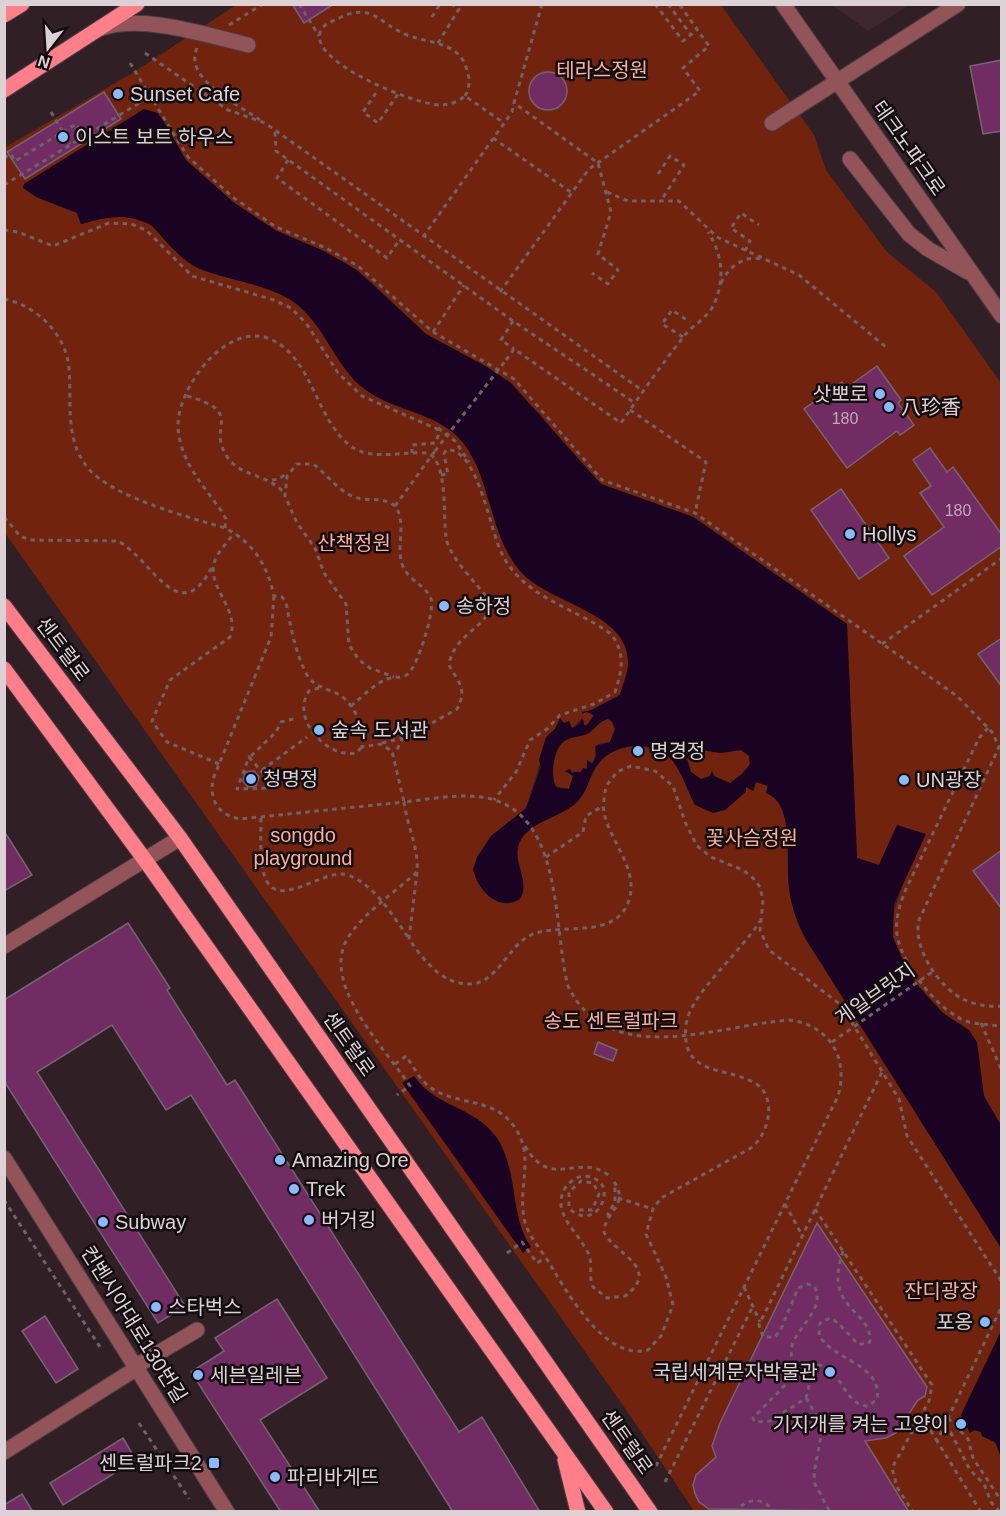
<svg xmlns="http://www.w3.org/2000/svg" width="1006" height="1516" font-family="Helvetica,'Noto Sans KR',sans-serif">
<rect width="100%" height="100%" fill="#302026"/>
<polygon fill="#3e272f" points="832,5 909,5 868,31"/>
<g fill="#72230e">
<path d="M236,5H721L814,135L826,170L887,252L936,292L1001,383V1125C977,1093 967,1042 942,1012C923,989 897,968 893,937C889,916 898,902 903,884C906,870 899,840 897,825L879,865L857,858L847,624L694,517L601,484L580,463L539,413L487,367L426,334L369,280L344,262L275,230L233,202L186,160L162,117L49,169L24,184L36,197L77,213L81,224C107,217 126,212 151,225C164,238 180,260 198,268C228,281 268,283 295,303C326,326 335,368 366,390C395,411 433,412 458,437C493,473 487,538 524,575C552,603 627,614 628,660C629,671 623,684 620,695L588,711L594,716L587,725H584V720L581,719L572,728L567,721L564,723L560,719L555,729L549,734L526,808L543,821C554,815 567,811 576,803C588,792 589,775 598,763C610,749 632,743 648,748C657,750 666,752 672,760C683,774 687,790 695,805L725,810L745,792L746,787L754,791L756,782L768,786L766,793C796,804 785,861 789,888C791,906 797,922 805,938L1001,1248V1331L961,1415L972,1432L974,1430L981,1432L982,1436L996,1443L1001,1457V1511H694L627,1411L5,533L4,148L134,72Z"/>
<path d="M608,719L612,721L615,729L610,742L598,744L593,763L587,760L586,769L583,768L581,772L565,771L573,776L569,789L555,786C551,775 553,748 565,741C572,736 581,737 588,733C596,729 599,721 608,719Z"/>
<polygon points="702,750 724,753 741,750 749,756 750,764 742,774 730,783 714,776 712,771 710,776 701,779 691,772 687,759 692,753"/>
</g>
<g fill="#1a0223" fill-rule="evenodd">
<path d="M144,109L158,113L186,160L233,202L275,230L324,251L357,270L426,334L487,367L511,383L601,484L693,517L847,624L857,858L879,865L897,825L926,834L894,904L893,937L909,974L926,995L943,1013L969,1030L977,1042L984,1096L1001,1125V1248L805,938C797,922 791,906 789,888C785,861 796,804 766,793L768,786L756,782L753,791L746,787V792L725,810L713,813L695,805C687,790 683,774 672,760C655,739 615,742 599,763C589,775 588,792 576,803C561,817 535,820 522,838C508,859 532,879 520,899C498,913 477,889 473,869L477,857L491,836L526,808L541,767L539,760L546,737L555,729L560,718L564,723L569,721L572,728L580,724L582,718L584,725H587L594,715L587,712L582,714V712L592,710L620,695C623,684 629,671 628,660C627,614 552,603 524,575C487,538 493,473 458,437C433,412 395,411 366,390C335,368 326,326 295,303C268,283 228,281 198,268C180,260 164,238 151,225C126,212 106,217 81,224L77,213L36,197L23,188L24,184ZM608,719L612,722L615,729L610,742L595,746L596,756L592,764L587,760V769L583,768L581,772L572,773L570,769L565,771L573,776L569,789L557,788C549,777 553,747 566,740C573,736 582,737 589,733C596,728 599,721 608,719ZM702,750L720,753L741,750L749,756L750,764L742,774L730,783L714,776L712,771L710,776L701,779L691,772L687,759L692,753Z"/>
<path d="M414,1076C436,1108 475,1106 497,1138C519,1172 509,1214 531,1247L523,1253L402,1083Z"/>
<polygon points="1001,1331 1001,1457 995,1442 982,1436 981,1432 974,1430 970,1433 961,1415"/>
</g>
<g fill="#722c64" stroke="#746470" stroke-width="1.5">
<polygon points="292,4 334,4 304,23"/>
<polygon points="1002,60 1002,131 983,134 970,66"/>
<circle cx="548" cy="91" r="19"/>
<polygon points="104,92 121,119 25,179 7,152"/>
<polygon points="877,366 901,400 898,403 914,425 900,435 897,431 847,468 804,409 842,382 846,388"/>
<polygon points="930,448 947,472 953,467 1002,535 1002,546 932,595 904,556 944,527 920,493 931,486 913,460"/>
<polygon points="841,489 889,558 859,579 811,510"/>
<polygon points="1002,638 1002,687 978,654"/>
<polygon points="254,771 259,777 256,786 248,787 243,781 245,772"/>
<polygon points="4,831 32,875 4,891"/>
<polygon points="1002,850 1002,909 973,871"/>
<polygon points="128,923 170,988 167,990 227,1085 235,1080 459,1432 482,1417 540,1512 453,1512 191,1095 166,1110 112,1025 37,1072 185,1306 158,1323 4,1081 4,1000"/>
<polygon points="598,1042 617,1050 613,1061 594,1054"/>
<polygon points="817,1223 927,1387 925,1396 918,1400 896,1433 886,1438 865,1441 909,1512 709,1509 699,1502 695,1494 693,1485 696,1475 716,1457 712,1446 720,1423"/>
<polygon points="277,1299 327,1378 260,1420 320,1512 281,1512 191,1372 224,1351 215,1338"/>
<polygon points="45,1316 78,1369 56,1383 22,1331"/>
<polygon points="123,1438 136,1460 63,1505 50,1483"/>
<polygon points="22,1494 33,1512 4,1512 4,1505"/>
</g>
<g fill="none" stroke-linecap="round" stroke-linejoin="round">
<defs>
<g id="minor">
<polyline points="783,4 1002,316"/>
<path d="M102,28C143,14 206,35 248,45"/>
<polyline points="772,123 958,4"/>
<polyline points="850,159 909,234 928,249 968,272"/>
<polyline points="4,946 180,838"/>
<polyline points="4,1158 227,1512"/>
<polyline points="136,1366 197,1330"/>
<polyline points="4,1452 137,1368"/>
</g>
<g id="major">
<polyline points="4,15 22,4"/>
<polyline points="4,90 137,4"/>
<polyline points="4,606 180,838 650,1512"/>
<polyline points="4,669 145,860 606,1512"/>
<polyline points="565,1460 578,1512"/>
</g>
</defs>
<use href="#minor" stroke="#4c3c42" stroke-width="17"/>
<use href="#major" stroke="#4c3c42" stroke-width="17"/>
<g stroke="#6f6166" stroke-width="3" stroke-dasharray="4.5 4.5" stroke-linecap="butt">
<polyline points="299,4 319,36"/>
<polyline points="542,4 514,103 598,163 611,212 598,254 618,270 608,284 592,273"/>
<polyline points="655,4 683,41 697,30"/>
<polyline points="668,4 691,35"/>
<polyline points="432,17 440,4"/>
<polyline points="229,25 263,4"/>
<polyline points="438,43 459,9 451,4"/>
<path d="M197,48C183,79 238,104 260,120"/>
<polyline points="145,53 228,110 265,123 643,391"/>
<path d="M130,63L188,157L234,198L276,227L324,247L358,266L433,332L514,379L602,480L695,513L957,696L992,732L999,747L919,920C912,948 940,989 965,1000C977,1005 989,1007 1002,1006"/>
<polyline points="376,93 363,112 378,123 398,94"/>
<path d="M465,96C470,88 470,78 467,70C459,41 430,44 407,35C377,23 373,1 337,19C330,22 322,25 320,33C311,63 416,105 440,105C449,105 458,102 465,96L504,123"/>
<polyline points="51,112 70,144"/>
<polyline points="275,132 276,151 513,321 635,403"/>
<polyline points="493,138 572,193"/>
<polyline points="4,158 11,154 15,161 76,124 84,137"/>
<polyline points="288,160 277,178 387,258 400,239"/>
<polyline points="658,174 670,156 684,165 662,199"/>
<polyline points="4,185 151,96"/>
<polyline points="607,192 628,201 679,201 717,237 799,275 886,347"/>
<polyline points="4,230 18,232 53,246 109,223 131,224 146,230 192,276 274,300 291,308 306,323 338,373 362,396 437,429 439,434 435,443 412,445 412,453"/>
<polyline points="423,237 512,112 514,103"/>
<polyline points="745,251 750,241 731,228 741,213 759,225"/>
<polyline points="4,259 4,284"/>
<path d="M721,283C728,268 743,255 761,259"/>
<polyline points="500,292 589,169 700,91 683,68 709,46 679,4"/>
<path d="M4,299C36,305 66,334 69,368C72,403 64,439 88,468C112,497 188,517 225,528C254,543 267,565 274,596L282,597L286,603C291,627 295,653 307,675C314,687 326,688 338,694C354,703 366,729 362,747L380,744L392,751L404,802C432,799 463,792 491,799C564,818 553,930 568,986C609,1071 717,1025 790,1020C830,1026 849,1058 838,1096L655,1468"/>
<polyline points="513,321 501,340 514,349"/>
<polyline points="433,332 464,285"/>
<polyline points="683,337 662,324 672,310 690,322"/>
<path d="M506,360L514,349L621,423C641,394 662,364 684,336C693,325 710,316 715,302C725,278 722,253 708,232"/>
<path d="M187,396C247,413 205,426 228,458C241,477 268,474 283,492"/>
<polyline points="630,410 706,462 695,513"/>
<polyline points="438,428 455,441 469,462"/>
<path d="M441,475L448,474L444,454L446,450C478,446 490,532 502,554C524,598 574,607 611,634C626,654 622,670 615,692L594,704L560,715L547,729L530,740L516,772L494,800"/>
<polyline points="272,480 279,479 287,473"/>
<polyline points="395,506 435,451"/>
<path d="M4,517L20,536L30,540L118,541C152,559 180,632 213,565"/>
<path d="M225,528L226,519L222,512C203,485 178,459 178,424C179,386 227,321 270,339C313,357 316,422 352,447C372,461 404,451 428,453C448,462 443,516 446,537C448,556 478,585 490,601C494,625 453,633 449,665C458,682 468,689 457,709L402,740L395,753"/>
<path d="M274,596L271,637L213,779C209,801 219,815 240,819L404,802C407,826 419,848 417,872C395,892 366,911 349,936C318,982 385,1048 410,1086L397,1095"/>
<polyline points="882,644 1002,558"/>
<path d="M319,688L309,691C290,718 327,759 356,753L362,747"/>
<path d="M351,706C362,697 374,684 387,679C395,676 403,679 409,673C418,664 435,611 431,599C426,585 407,580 402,564C396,546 407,522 395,506C383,496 368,502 354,497C337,490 327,474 313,464H297L287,476L285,496L297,523L315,548L324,573L346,604L349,645L359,660L370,668L394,677"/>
<path d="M988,728L979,738L906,889C900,904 895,918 897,934C901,964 940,1014 969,1022C979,1025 991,1024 1002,1027"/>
<polyline points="382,743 402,738"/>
<polyline points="251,756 276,732 281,722 297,718"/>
<polygon points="249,757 269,780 272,788 237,789"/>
<path d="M219,764L167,742L152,721L170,680L230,637C241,609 205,587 215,560C219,550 228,542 234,533"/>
<polyline points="262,770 307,737"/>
<path d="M261,818C261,833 260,849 262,864C269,922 321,866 348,875C375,885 392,915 408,937"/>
<polyline points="546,857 583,832 586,816 603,806"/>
<path d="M417,872L409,939C423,959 441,984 469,984C500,984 508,941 536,933C565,924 614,938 628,903C640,872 613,845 605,817L603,806L606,786L617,772L631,766L655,771L673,786L685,822L697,846L711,857L743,870L753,878L760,887L763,900L760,930L769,950L841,1005L899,1099L907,1136L1002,1282"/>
<polyline points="981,1023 1002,1071"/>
<path d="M395,1064L406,1056C414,1067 420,1081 431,1088C458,1106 492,1097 513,1125C537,1156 516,1189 525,1222C529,1236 538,1246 546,1258C565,1288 604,1362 648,1350L661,1336L673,1305L666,1277L646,1234L653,1209L661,1198L751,1148C769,1134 778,1097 755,1083C726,1066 680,1077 686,1025C689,995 742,951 760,921"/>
<path d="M525,1146C552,1193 579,1149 612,1178"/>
<polyline points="618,1198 653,1209"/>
<polyline points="4,1200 102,1350"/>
<polyline points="785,1204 802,1235"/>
<polyline points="815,1209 932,1385 929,1401 892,1468 897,1487 913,1512"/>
<path d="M579,1210H592L599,1194L593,1183L581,1181L569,1192V1208C586,1226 607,1210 604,1188C590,1164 559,1180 561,1205C563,1223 582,1238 589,1255C593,1266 588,1276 593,1287L607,1298L625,1296C663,1268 613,1253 604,1232C605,1210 632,1205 612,1179"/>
<polyline points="609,1217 608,1214 615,1202 615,1185"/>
<path d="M843,1251C839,1264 835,1280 841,1293C848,1312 871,1319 870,1341L868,1344H858L838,1323L830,1318L820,1323L819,1335C832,1360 883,1364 877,1399L869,1406C843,1406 843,1369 819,1365L813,1369L806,1398L770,1421L755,1422L753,1418L792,1378C796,1365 787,1354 794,1341C801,1324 826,1306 814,1286L807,1284L798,1288L782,1327L775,1337H763L759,1325L882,1072"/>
<polyline points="507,1253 522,1242 537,1263 545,1258"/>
<polyline points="744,1287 760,1322"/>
<polyline points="806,1398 823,1427 814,1472 815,1484 830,1512"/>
<polyline points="921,1415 937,1441"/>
<polyline points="948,1418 968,1439 973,1458 1002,1502"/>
<polyline points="139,1423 189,1499"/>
<polyline points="944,1426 951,1433 970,1470 984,1484 991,1502 1000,1512"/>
<polyline points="665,1482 753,1306"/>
<path d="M734,1512C747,1498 762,1496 775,1512"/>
<polyline points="981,1512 937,1441 1002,1306"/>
</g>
<use href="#minor" stroke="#925458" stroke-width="15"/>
<use href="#major" stroke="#fe7e8a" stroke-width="15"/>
<g stroke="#6f6166" stroke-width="3" stroke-dasharray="4.5 4.5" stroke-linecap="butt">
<polyline points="435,451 506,360"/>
<polyline points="832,1042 935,970"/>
</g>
</g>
<g fill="#89bafc" stroke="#130c0f" stroke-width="2">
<circle cx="118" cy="94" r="6"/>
<circle cx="63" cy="137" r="6"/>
<circle cx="880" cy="394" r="6"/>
<circle cx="889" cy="407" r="6"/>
<circle cx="850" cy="534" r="6"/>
<circle cx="444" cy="606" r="6"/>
<circle cx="319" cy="730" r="6"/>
<circle cx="638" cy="751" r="6"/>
<circle cx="251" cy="779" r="6"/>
<circle cx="904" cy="780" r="6"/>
<circle cx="280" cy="1160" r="6"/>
<circle cx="294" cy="1189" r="6"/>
<circle cx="309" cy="1220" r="6"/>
<circle cx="103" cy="1222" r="6"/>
<circle cx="156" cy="1307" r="6"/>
<circle cx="985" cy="1322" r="6"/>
<circle cx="830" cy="1372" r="6"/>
<circle cx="198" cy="1375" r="6"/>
<circle cx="961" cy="1424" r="6"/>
<rect x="208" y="1457" width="12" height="12" rx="3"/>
<circle cx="275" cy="1477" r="6"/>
</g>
<g text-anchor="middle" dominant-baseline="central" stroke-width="5" stroke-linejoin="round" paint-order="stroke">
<g font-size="16" fill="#c2a8b8">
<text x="845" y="418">180</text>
<text x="958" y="510">180</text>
</g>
<g font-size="20" fill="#f9af9b" stroke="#130c0f">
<text x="602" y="70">테라스정원</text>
<text x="354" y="543">산책정원</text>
<text x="303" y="835">songdo<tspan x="303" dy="23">playground</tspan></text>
<text x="752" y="838">꽃사슴정원</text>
<text x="611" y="1021">송도 센트럴파크</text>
<text x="941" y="1291">잔디광장</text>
</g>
<g font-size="20" fill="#dcd1d4" stroke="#130c0f" text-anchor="start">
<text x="130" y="94">Sunset Cafe</text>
<text x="75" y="137">이스트 보트 하우스</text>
<text x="868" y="394" text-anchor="end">삿뽀로</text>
<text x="901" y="407">八珍香</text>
<text x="862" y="534">Hollys</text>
<text x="456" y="606">송하정</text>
<text x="331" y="730">숲속 도서관</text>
<text x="650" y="751">명경정</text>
<text x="263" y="779">청명정</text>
<text x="916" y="780">UN광장</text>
<text x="292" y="1160">Amazing Ore</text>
<text x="306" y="1189">Trek</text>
<text x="321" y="1220">버거킹</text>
<text x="115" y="1222">Subway</text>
<text x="168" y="1307">스타벅스</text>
<text x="973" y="1322" text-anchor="end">포옹</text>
<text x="818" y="1372" text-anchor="end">국립세계문자박물관</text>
<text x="210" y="1375">세븐일레븐</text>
<text x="949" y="1424" text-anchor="end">기지개를 켜는 고양이</text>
<text x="202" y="1463" text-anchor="end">센트럴파크2</text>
<text x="287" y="1477">파리바게뜨</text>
</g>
<g font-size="20" fill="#dcd1d4" stroke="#130c0f">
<text transform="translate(909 148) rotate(55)">테크노파크로</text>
<text transform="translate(63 649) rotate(53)">센트럴로</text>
<text transform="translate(875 994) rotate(-35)">게일브릿지</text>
<text transform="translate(349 1044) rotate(55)">센트럴로</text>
<text transform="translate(134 1324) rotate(58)">컨벤시아대로130번길</text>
<text transform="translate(627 1442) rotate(55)">센트럴로</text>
</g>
</g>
<rect width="1006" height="1516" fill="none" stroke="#dcd1d4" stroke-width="12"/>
<g transform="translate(48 48) rotate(197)" stroke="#130c0f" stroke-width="4.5" paint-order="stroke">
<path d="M0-4.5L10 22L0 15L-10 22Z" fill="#dcd1d4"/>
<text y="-9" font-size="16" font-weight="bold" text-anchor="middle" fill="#dcd1d4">N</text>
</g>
</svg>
